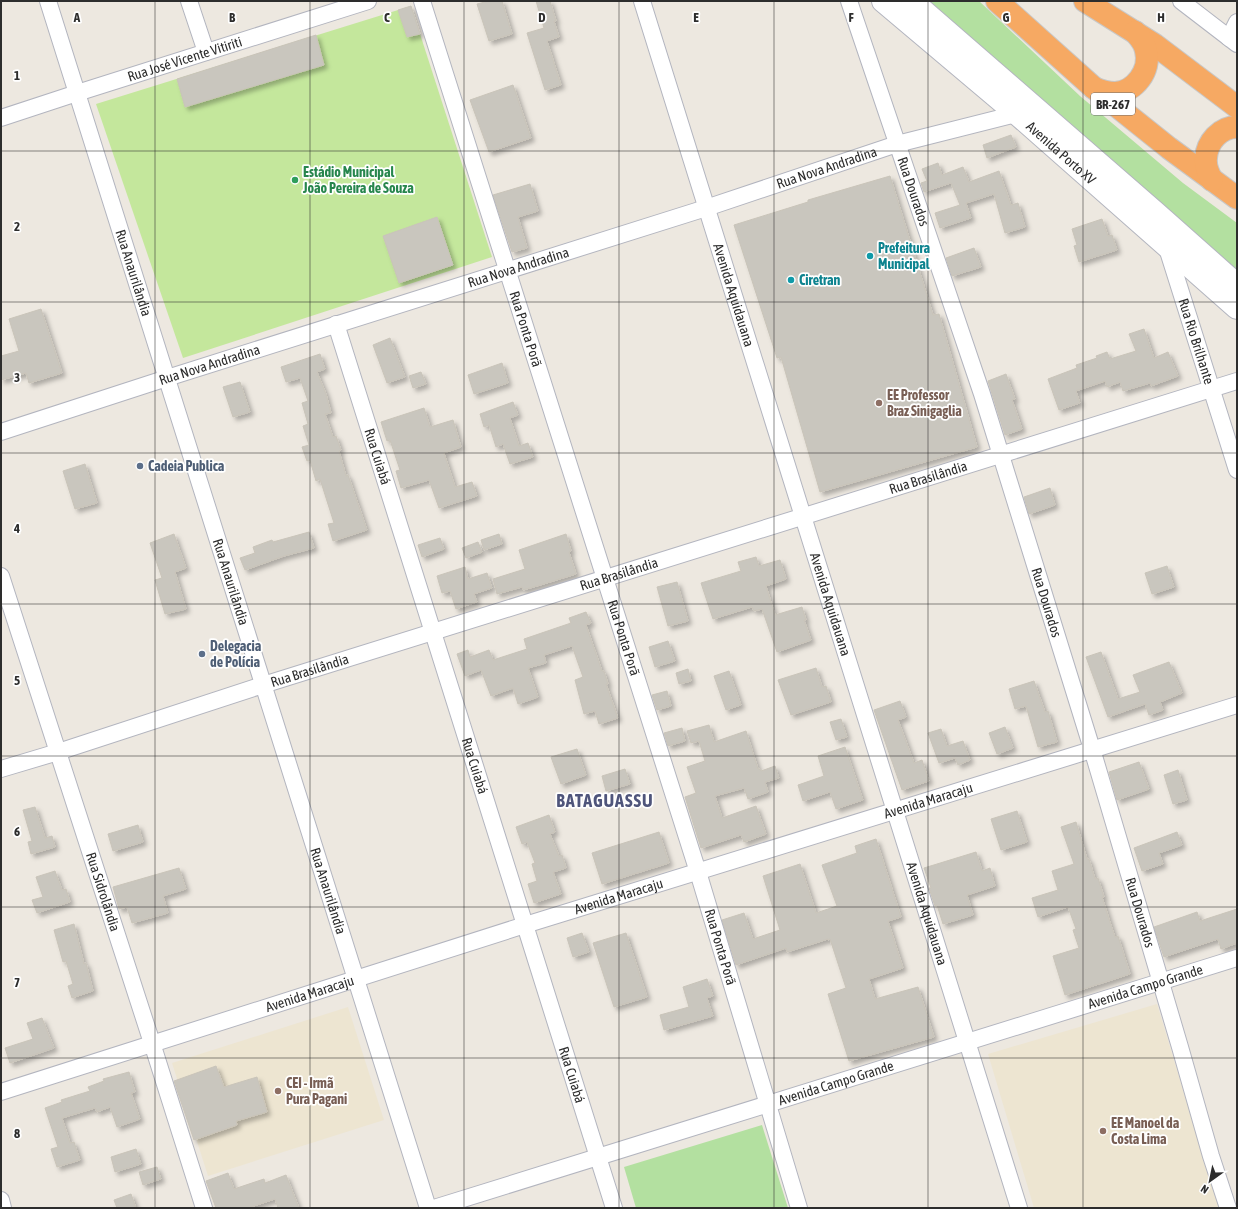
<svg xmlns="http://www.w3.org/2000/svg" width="1238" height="1209" font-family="'Asap Condensed',sans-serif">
<defs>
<filter id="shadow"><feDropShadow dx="3.5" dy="3.5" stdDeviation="2" flood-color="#0004"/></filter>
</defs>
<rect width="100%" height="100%" fill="#ede8e0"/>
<g fill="#ede5d1">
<polygon points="1157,1004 1219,1208 1034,1208 988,1054"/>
<polygon points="348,1007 384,1120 208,1176 172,1063"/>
</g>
<g fill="#b3e0a0">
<polygon points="921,1 979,1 1080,96 1183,183 1237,223 1237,271"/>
<polygon points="762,1125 788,1208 636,1208 624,1167"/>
</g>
<polygon fill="#c4e79c" points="411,6 492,257 183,358 96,104"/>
<g fill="#c9c6be" stroke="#c9c4b9" filter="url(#shadow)">
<polygon points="489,1 502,1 512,34 489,41 477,4"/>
<polygon points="536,1 550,1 556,21 554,21 559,37 547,41 561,85 545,90 527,33 544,28"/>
<polygon points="411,6 420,34 407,37 398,10"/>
<polygon points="316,35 324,65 185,107 177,79"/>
<polygon points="513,85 531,138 489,152 470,100"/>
<polygon points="1011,135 1016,147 987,158 983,145"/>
<polygon points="938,163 942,175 963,167 969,182 999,171 1011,205 1018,203 1025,227 1005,233 994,194 966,203 971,218 940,228 935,213 960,205 951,183 924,192 921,183 927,181 922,169"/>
<polygon points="890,176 933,315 939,314 977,447 820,492 781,357 777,358 734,225 808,202 808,200"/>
<polygon points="530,184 538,211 518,217 527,248 512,252 493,195"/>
<polygon points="437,217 453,265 399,283 383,236"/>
<polygon points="1102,219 1108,236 1112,235 1117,250 1079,262 1074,246 1077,245 1072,229"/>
<polygon points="974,248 981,267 952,276 946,258"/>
<polygon points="41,309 62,373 29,383 26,373 1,380 1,356 19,351 9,319"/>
<polygon points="1144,329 1154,358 1168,352 1178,376 1151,386 1150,383 1123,391 1120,382 1107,387 1105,381 1076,391 1080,403 1059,410 1048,379 1077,368 1076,365 1097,358 1096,356 1107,352 1110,359 1136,351 1129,334"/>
<polygon points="390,338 405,377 387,383 373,345"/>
<polygon points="320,354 325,369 317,372 326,394 331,413 325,414 333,437 336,436 341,450 339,451 346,476 348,475 367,530 333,541 328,524 334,523 320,479 316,481 310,460 307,461 302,447 309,445 303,426 308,424 302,403 308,401 300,378 286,382 281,367"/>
<polygon points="502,363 508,383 474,394 468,375"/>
<polygon points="421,372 426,384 413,388 409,376"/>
<polygon points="1006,374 1015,399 1012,400 1022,429 1005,435 988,381"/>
<polygon points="240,382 250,412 233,417 223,387"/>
<polygon points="513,402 518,415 510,418 519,446 528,443 533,457 510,464 503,444 496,447 489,425 484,427 480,414"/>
<polygon points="424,408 430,427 453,420 461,447 444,453 455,487 472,482 477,496 439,508 429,480 401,488 396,471 400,470 390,440 387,441 381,422"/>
<polygon points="85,464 97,503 75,509 63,471"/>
<polygon points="1050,488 1055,505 1029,514 1024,497"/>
<polygon points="309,532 314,548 284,556 245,570 240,558 255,553 253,547 272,540 273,542"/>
<polygon points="174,534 186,568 175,572 186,609 165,614 155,580 162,578 150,543"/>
<polygon points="499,534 502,544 484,550 481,540"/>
<polygon points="566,534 571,551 569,552 576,574 537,586 523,590 522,587 497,594 493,579 525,569 519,550"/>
<polygon points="440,538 444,549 422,557 418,545"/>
<polygon points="478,542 482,552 466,558 462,548"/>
<polygon points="756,557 759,566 780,560 786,579 766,586 775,615 802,607 806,620 804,620 811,640 777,652 762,609 754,611 752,607 713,619 701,583 741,571 738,562"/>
<polygon points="1167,566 1174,587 1152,594 1145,573"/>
<polygon points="465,567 468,579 487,573 492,588 474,594 477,602 456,609 450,591 442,593 437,576"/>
<polygon points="677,582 688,621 668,626 657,587"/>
<polygon points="586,612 591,623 586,625 602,671 604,671 608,684 606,684 618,718 599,724 595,711 584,714 575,680 583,677 572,646 544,655 546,663 528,668 538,697 518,704 513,688 491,696 481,670 465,676 457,654 468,650 470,657 489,650 493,660 527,649 524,639 571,623 569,618"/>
<polygon points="668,641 675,661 655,667 649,647"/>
<polygon points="1101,652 1118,699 1140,692 1133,675 1169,662 1182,693 1160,702 1163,710 1149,715 1145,704 1108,717 1086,657"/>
<polygon points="816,668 822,687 826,686 831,702 791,715 778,680"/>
<polygon points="688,669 691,681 679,684 676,673"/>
<polygon points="729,671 741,705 726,710 714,676"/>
<polygon points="1034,681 1045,712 1048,711 1057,742 1038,747 1026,706 1015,709 1009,689"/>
<polygon points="667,691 671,706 657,710 652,695"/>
<polygon points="900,701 906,717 898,720 914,763 922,760 929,781 902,790 874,710"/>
<polygon points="841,719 847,737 836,740 830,722"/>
<polygon points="709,725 714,742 746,731 758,769 760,769 761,771 775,766 779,778 765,782 768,792 748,799 744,788 715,796 722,818 756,806 766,834 744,842 741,835 701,848 685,797 696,793 687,767 705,761 699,741 691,743 687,731"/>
<polygon points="1005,727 1013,748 997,754 989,733"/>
<polygon points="682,728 685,741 668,746 664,733"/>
<polygon points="941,729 947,746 963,741 970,760 958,765 955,758 939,763 928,733"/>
<polygon points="845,747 863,800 836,809 830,792 803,801 798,785 824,776 818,756"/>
<polygon points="577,749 586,775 561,784 551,757"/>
<polygon points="1139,762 1149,789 1117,800 1109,772"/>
<polygon points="625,769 630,784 606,791 602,776"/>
<polygon points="1178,770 1187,800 1173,804 1164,775"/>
<polygon points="35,807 45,838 52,836 55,847 31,854 28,842 32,841 23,810"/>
<polygon points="1017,811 1027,842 1001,850 991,819"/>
<polygon points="549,815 555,832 550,834 559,856 562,855 566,868 553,872 561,894 534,903 528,884 537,881 532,864 535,863 527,842 522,844 516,827"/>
<polygon points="1076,822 1087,859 1089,859 1095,879 1098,878 1104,897 1102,897 1109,919 1115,937 1118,936 1130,974 1065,995 1053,956 1079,948 1073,930 1076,929 1068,907 1038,917 1032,898 1058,890 1052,871 1074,864 1061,827"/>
<polygon points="138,825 143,842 113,851 108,834"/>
<polygon points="659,832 669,863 602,884 592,853"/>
<polygon points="1177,832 1182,845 1159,853 1163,864 1142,871 1134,848"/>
<polygon points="876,839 901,917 888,921 903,968 869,979 875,999 918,987 934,1037 849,1061 828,994 846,988 830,939 828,940 828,939 787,952 786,948 736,965 722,920 744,913 753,939 780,930 763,876 800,864 816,913 837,906 822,865 857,853 855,846"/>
<polygon points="976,852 982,871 990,868 995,886 967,895 973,915 943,924 937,905 935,906 929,888 931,888 924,868"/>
<polygon points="179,868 186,889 163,896 168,913 132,923 127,907 119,909 113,887"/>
<polygon points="55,871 62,890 66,889 70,902 37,913 32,900 43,897 36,877"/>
<polygon points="1237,909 1237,943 1221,949 1218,939 1164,957 1154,927 1197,912 1200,921"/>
<polygon points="74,924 84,964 86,963 93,991 72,998 68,986 73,984 66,961 63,962 54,930"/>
<polygon points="582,933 589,952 573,957 567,938"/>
<polygon points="626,933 647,997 614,1007 593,943"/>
<polygon points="707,979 713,996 707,998 713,1016 664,1030 660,1015 689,1007 683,987"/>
<polygon points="42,1018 54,1048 10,1063 5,1048 33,1039 27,1023"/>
<polygon points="216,1066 224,1087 257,1077 267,1112 236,1121 237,1125 194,1140 174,1081"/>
<polygon points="129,1072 135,1092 131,1093 140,1119 117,1127 110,1107 97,1112 95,1108 62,1118 70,1143 74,1142 80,1160 57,1167 51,1149 58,1147 45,1108 62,1102 61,1100 90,1091 88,1087 104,1081 103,1079"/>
<polygon points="136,1149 141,1164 115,1172 111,1157"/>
<polygon points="157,1167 161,1179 143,1185 139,1172"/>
<polygon points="228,1173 234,1189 264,1179 265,1183 286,1175 299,1208 278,1208 275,1199 248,1208 216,1208 206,1181"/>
<polygon points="131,1194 136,1208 117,1208 114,1200"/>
</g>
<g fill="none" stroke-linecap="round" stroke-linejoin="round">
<defs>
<g id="street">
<path id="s1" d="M48,1L428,1208"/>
<polyline points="189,1 206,52"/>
<path id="s2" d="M422,1L698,872L799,1208"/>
<path id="s3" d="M642,1L1019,1208"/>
<path id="s4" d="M849,1L982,394L1092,749L1180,1047L1211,1156L1228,1208"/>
<polyline points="1181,1 1237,44"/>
<polyline points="1229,38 1237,22"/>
<path id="s5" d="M1,118L77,93L368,1"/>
<path id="s6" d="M1166,245L1237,470"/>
<path id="s7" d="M336,324L614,1208"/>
<path id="s8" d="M1,432L167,378L706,208L897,144L1024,112"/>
<path id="s9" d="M1,576L152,1043L204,1208"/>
<path id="s10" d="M1,769L58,752L263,685L1237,381"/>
<path id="s11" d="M1,1092L525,925L1237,705"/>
<polyline points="1,1200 3,1208"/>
<path id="s12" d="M434,1208L1237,958"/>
</g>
<g id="secondary">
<path id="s13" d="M883,1L1017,114L1237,308"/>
<polyline points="912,1 1156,213 1237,285"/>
</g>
<g id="highway">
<polyline points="997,1 1094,88 1169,148 1237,198"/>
<polyline points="1085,1 1155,45 1237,107"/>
<path d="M1094,88C1101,91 1108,93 1115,93C1135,92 1151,70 1146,51C1145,43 1140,38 1135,32"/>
<path d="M1212,180C1208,173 1205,166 1206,158C1207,142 1220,127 1237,127"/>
</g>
</defs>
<use href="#street" stroke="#b3b5bf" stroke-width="18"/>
<use href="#secondary" stroke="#b3b5bf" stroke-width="24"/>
<use href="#highway" stroke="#c8c8c8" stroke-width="24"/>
<use href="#street" stroke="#fff" stroke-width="16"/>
<use href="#secondary" stroke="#fff" stroke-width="22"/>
<use href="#highway" stroke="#f6a963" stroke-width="22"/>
</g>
<path fill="none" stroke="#2d2d2d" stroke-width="1" stroke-opacity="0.55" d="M155,1V1208M310,1V1208M464,1V1208M619,1V1208M774,1V1208M928,1V1208M1083,1V1208M1,151H1237M1,302H1237M1,453H1237M1,604H1237M1,756H1237M1,907H1237M1,1058H1237"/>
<circle fill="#2e9e5b" stroke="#fff" stroke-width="1.5" cx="295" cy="180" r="4"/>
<g fill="#0f9aa8" stroke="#fff" stroke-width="1.5">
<circle cx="870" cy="256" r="4"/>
<circle cx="791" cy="280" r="4"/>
</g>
<g fill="#8d6e63" stroke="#fff" stroke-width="1.5">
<circle cx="879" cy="403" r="4"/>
<circle cx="278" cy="1091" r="4"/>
<circle cx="1103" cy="1131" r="4"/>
</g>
<g fill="#5c6f8a" stroke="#fff" stroke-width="1.5">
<circle cx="140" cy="466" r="4"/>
<circle cx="202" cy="654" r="4"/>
</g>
<g text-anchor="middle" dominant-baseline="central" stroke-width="3.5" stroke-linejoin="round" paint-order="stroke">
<rect fill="#fff" stroke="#6c6c6c" stroke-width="1" x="1091" y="93" width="44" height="22" rx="3"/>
<g font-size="13" font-weight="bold" fill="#2d2d2d">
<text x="1113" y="104">BR-267</text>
</g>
<g font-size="14" fill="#2d2d2d" stroke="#fff">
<text stroke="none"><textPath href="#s5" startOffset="193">Rua José Vicente Vitiriti</textPath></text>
<text stroke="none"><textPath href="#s13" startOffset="234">Avenida Porto XV</textPath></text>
<text stroke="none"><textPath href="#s8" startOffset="867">Rua Nova Andradina</textPath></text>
<text stroke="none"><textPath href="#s4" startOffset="201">Rua Dourados</textPath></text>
<text stroke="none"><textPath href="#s8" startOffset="543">Rua Nova Andradina</textPath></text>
<text stroke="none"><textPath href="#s1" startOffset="285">Rua Anaurilândia</textPath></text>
<text stroke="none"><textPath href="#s3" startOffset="308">Avenida Aquidauana</textPath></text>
<text stroke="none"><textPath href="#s2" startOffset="344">Rua Ponta Porã</textPath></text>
<text stroke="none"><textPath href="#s6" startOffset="101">Rua Rio Brilhante</textPath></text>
<text stroke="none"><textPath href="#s8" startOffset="219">Rua Nova Andradina</textPath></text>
<text stroke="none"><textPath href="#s7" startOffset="139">Rua Cuiabá</textPath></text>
<text stroke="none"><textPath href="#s10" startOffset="972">Rua Brasilândia</textPath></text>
<text stroke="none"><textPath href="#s10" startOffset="648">Rua Brasilândia</textPath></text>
<text stroke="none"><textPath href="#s1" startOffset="609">Rua Anaurilândia</textPath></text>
<text stroke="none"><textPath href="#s4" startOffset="633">Rua Dourados</textPath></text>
<text stroke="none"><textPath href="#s3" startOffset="632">Avenida Aquidauana</textPath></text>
<text stroke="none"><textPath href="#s2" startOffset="668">Rua Ponta Porã</textPath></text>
<text stroke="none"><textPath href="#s10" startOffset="324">Rua Brasilândia</textPath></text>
<text stroke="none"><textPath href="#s7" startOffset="463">Rua Cuiabá</textPath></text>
<text stroke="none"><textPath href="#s11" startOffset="972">Avenida Maracaju</textPath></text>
<text stroke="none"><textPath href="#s1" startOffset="933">Rua Anaurilândia</textPath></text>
<text stroke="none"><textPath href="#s9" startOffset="332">Rua Sidrolândia</textPath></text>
<text stroke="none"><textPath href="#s11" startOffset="648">Avenida Maracaju</textPath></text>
<text stroke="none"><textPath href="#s4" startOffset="957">Rua Dourados</textPath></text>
<text stroke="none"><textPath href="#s3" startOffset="956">Avenida Aquidauana</textPath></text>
<text stroke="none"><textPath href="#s2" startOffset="992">Rua Ponta Porã</textPath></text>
<text stroke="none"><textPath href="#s12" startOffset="745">Avenida Campo Grande</textPath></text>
<text stroke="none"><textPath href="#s11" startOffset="324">Avenida Maracaju</textPath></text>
<text stroke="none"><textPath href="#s7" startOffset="787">Rua Cuiabá</textPath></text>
<text stroke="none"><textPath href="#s12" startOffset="421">Avenida Campo Grande</textPath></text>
</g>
<g font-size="14" font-weight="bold" fill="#27864d" stroke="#fff" text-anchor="start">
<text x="303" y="172">Estádio Municipal<tspan x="303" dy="16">João Pereira de Souza</tspan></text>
</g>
<g font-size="14" font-weight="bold" fill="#0d838f" stroke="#fff" text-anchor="start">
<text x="878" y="248">Prefeitura<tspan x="878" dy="16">Municipal</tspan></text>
<text x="799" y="280">Ciretran</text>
</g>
<g font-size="14" font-weight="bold" fill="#785e54" stroke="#fff" text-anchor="start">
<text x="887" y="395">EE Professor<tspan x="887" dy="16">Braz Sinigaglia</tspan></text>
<text x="286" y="1083">CEI - Irmã<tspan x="286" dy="16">Pura Pagani</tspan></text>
<text x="1111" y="1123">EE Manoel da<tspan x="1111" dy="16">Costa Lima</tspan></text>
</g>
<g font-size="14" font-weight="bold" fill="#4e5e75" stroke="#fff" text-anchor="start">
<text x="148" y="466">Cadeia Publica</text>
<text x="210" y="646">Delegacia<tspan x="210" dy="16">de Polícia</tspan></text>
</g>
<g font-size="18" font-weight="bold" letter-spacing="1" fill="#4f557b" stroke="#fff">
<text x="605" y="800">BATAGUASSU</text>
</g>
</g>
<g font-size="13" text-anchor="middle" font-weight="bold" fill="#2d2d2d" stroke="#fff" stroke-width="3.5" stroke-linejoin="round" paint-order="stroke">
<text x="77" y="22">A</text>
<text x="232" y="22">B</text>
<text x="387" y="22">C</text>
<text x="542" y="22">D</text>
<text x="696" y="22">E</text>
<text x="851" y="22">F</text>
<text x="1006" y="22">G</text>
<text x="1161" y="22">H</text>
<text x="17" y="80">1</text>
<text x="17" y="231">2</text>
<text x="17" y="382">3</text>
<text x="17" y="533">4</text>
<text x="17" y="685">5</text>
<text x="17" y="836">6</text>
<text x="17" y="987">7</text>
<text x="17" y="1138">8</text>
</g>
<rect width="1238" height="1209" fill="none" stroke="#2d2d2d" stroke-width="4"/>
<g transform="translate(1210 1181) rotate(213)" stroke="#ffffff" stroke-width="3" paint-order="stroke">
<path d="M0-3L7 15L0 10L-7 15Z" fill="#2d2d2d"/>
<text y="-6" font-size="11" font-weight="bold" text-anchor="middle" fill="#2d2d2d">N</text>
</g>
</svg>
